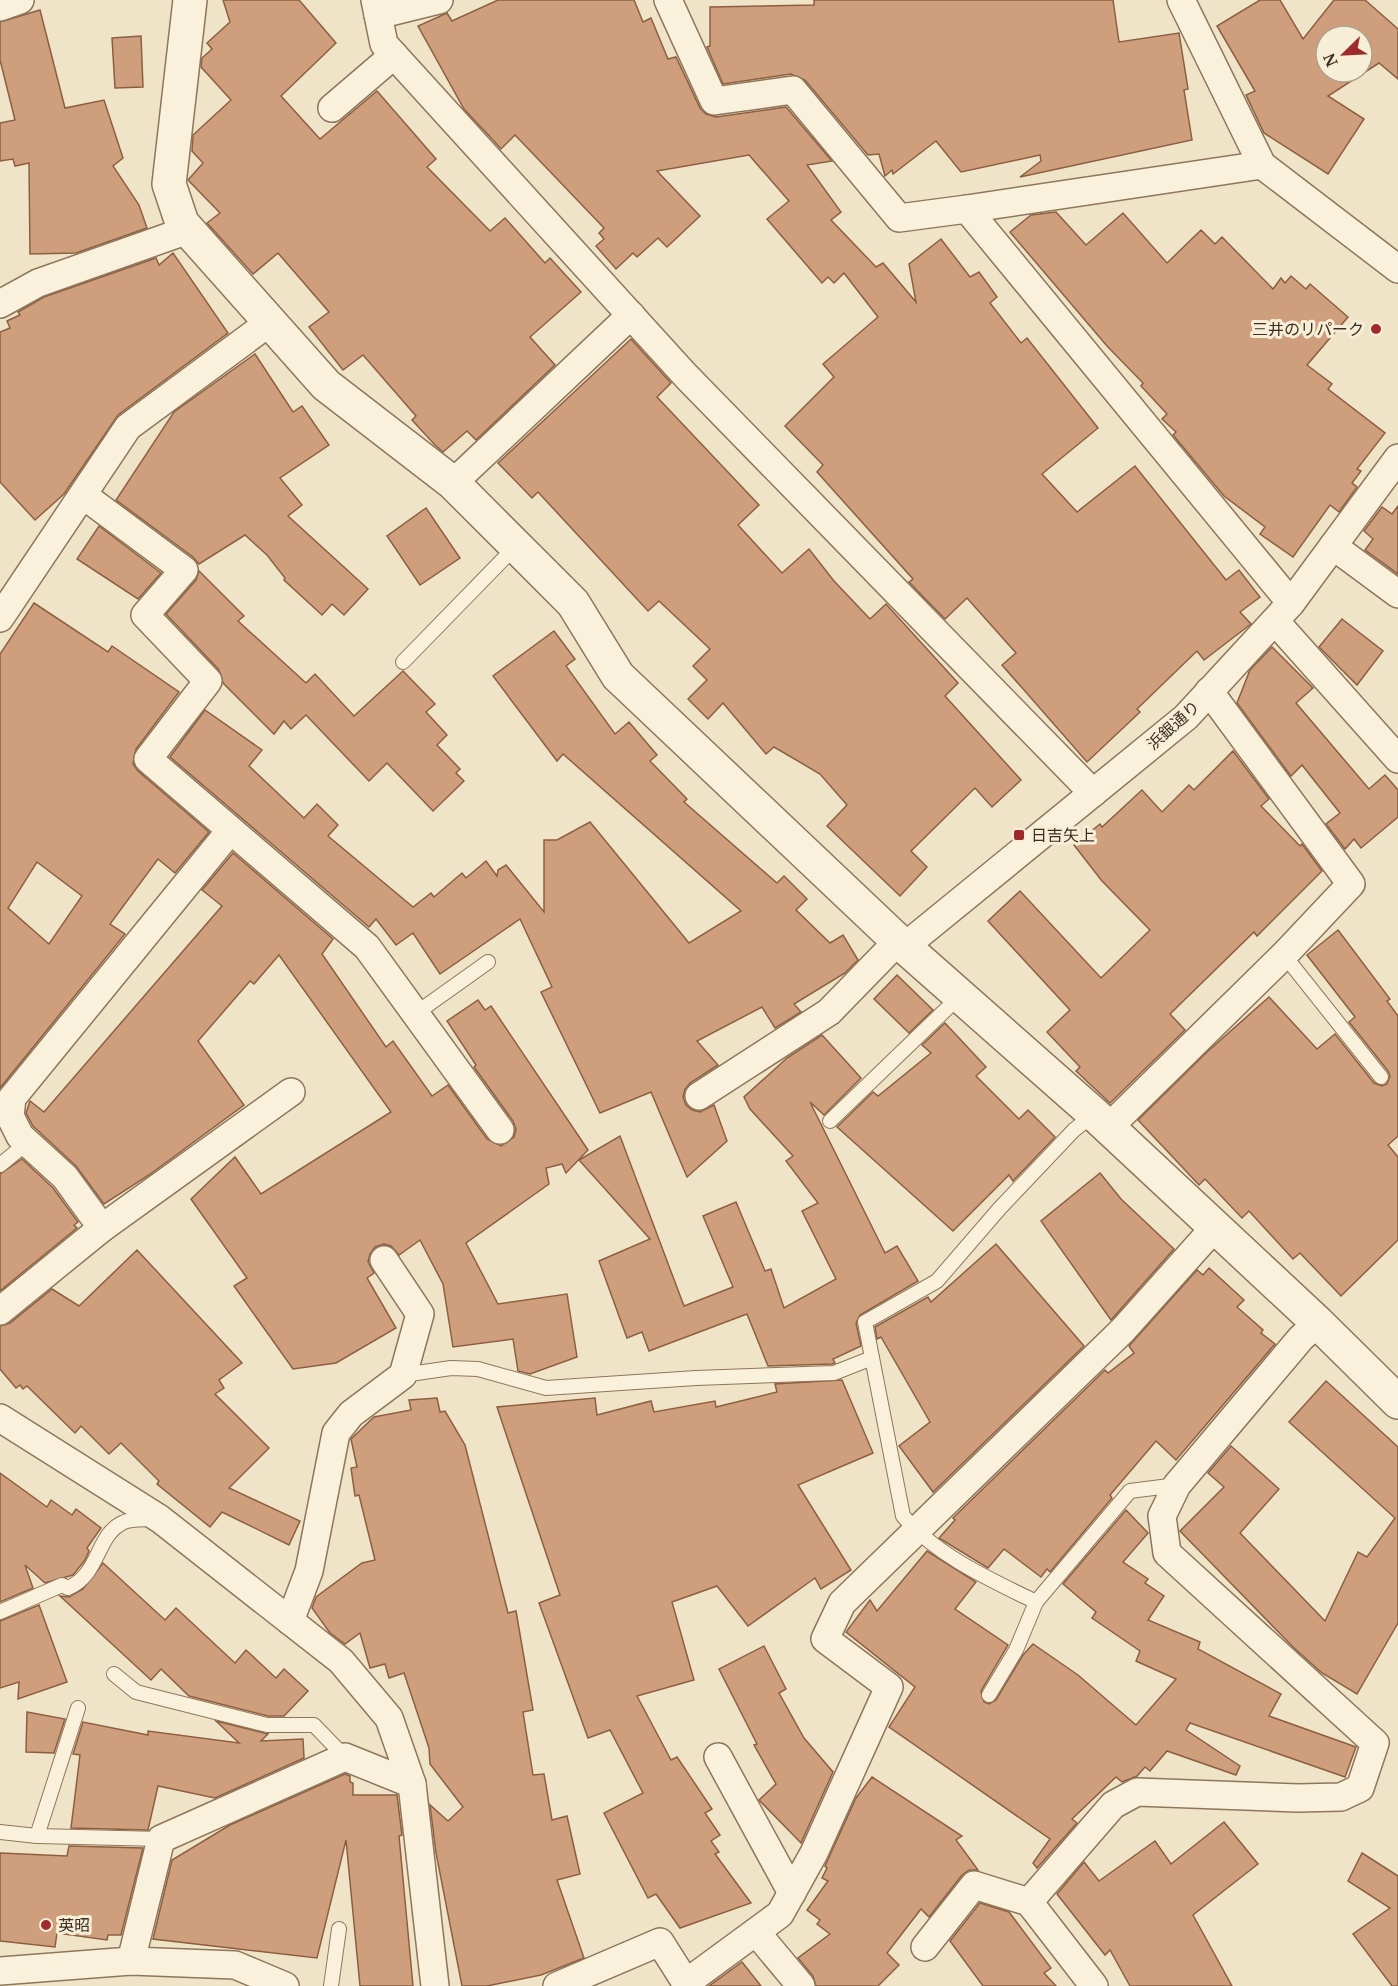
<svg xmlns="http://www.w3.org/2000/svg" width="1398" height="1986" font-family="'Noto Serif','Noto Sans JP',serif">
<rect width="100%" height="100%" fill="#f0e4c8"/>
<g fill="#cf9f7d" stroke="#8d5f41" stroke-width="1.5" fill-rule="evenodd">
<polygon points="223,0 299,0 336,43 281,96 320,139 377,91 436,159 427,167 490,231 505,218 545,263 550,258 581,292 530,337 555,365 476,440 467,431 443,452 435,445 412,420 416,416 363,355 343,370 309,327 329,312 278,253 253,274 207,223 220,213 188,180 203,163 192,151 193,135 231,100 201,67 202,58 212,49 207,43 230,22"/>
<polygon points="498,0 634,0 643,22 651,18 668,59 676,57 700,108 706,114 716,117 786,107 832,161 807,165 841,212 831,220 876,267 883,263 916,302 909,264 941,239 970,277 979,272 997,297 990,303 1021,343 1027,338 1098,428 1042,474 1077,512 1135,466 1226,580 1239,570 1260,597 1240,612 1251,624 1204,660 1197,651 1137,709 1140,712 1087,762 1002,665 1016,653 967,598 945,619 909,582 913,579 817,472 823,465 785,426 834,377 823,364 878,317 844,273 834,283 828,277 822,283 767,219 789,201 749,155 657,171 700,216 667,247 658,238 637,257 633,253 616,269 596,246 604,239 599,233 604,228 515,135 501,149 493,140 464,109 418,26 447,13 452,21"/>
<polygon points="814,0 1113,0 1119,42 1179,33 1188,89 1184,90 1192,140 1020,177 1041,161 1040,155 961,172 936,141 893,174 892,170 885,176 879,154 868,155 805,80 791,74 723,84 707,47 710,46 710,7 814,5"/>
<path d="M1260,0H1280L1303,39L1334,0H1365L1398,29V79L1379,63L1328,96L1364,119L1328,174L1264,133L1246,95L1255,91L1217,26ZM1326,36H1362V72H1326Z"/>
<polygon points="40,10 65,108 104,100 123,158 113,166 139,205 147,228 76,253 30,254 29,163 15,166 13,159 0,161 0,123 15,120 0,60 0,22"/>
<polygon points="141,36 143,87 115,88 112,38"/>
<polygon points="1056,212 1086,245 1123,213 1167,263 1201,230 1215,244 1222,237 1273,289 1281,278 1285,283 1291,276 1306,289 1310,284 1348,317 1307,365 1332,384 1328,389 1385,433 1357,469 1361,471 1352,483 1357,487 1339,512 1330,505 1293,557 1260,534 1265,527 1224,496 1173,435 1176,432 1162,419 1167,414 1141,386 1143,383 1107,346 1010,232 1031,215"/>
<polygon points="173,253 228,333 118,415 64,494 35,520 0,482 0,332 10,328 7,321 20,315 18,312 44,297 156,258 159,265"/>
<polygon points="631,339 671,383 657,397 759,505 738,525 782,573 809,549 834,581 870,619 886,604 958,683 945,696 1021,780 992,807 975,788 911,851 927,867 900,896 827,826 847,805 820,774 774,747 766,754 723,703 708,719 688,699 707,680 693,666 710,649 659,601 648,611 538,492 532,498 498,463"/>
<polygon points="255,354 293,412 302,406 329,445 280,478 302,505 288,516 368,589 344,615 332,604 322,615 284,580 285,578 267,555 245,535 199,564 193,557 116,500 174,412"/>
<polygon points="1398,506 1398,574 1365,550 1373,539 1364,531 1382,507 1392,514"/>
<polygon points="426,508 460,558 420,585 387,536"/>
<polygon points="99,526 161,573 138,599 77,559"/>
<polygon points="199,571 244,616 238,621 306,683 315,674 354,716 403,671 435,704 426,712 447,735 437,745 460,769 456,773 464,781 433,811 387,763 369,781 306,715 291,729 284,721 274,734 223,683 219,670 166,614 196,580"/>
<path d="M34,603L108,652L112,646L179,692L136,749L133,764L138,771L209,832L175,873L158,859L110,924L125,934L0,1088V654ZM37,862L82,896L49,944L8,908Z"/>
<polygon points="1342,619 1383,651 1357,685 1319,647"/>
<polygon points="554,631 575,659 566,666 615,734 629,722 657,755 650,761 687,799 684,802 777,883 784,876 807,899 796,910 830,943 843,935 858,960 845,973 794,1004 801,1012 775,1028 762,1007 697,1041 718,1065 690,1083 685,1089 683,1097 686,1105 692,1110 700,1112 714,1105 727,1141 687,1177 651,1092 600,1113 541,992 552,987 520,919 440,974 413,933 396,945 376,919 369,927 170,757 205,710 262,750 249,766 304,818 317,804 338,825 328,836 413,907 431,893 434,897 462,873 466,878 486,861 497,876 498,870 506,865 544,912 544,840 557,840 590,822 689,943 741,911 563,754 557,761 493,676"/>
<polygon points="1272,647 1313,688 1296,703 1369,789 1385,775 1398,790 1398,817 1361,848 1354,839 1345,849 1326,824 1340,813 1302,765 1291,776 1237,703 1250,670"/>
<polygon points="1233,751 1269,799 1261,806 1300,846 1302,844 1322,871 1257,936 1254,932 1170,1014 1185,1030 1110,1103 1076,1071 1080,1067 1047,1032 1070,1010 988,921 1020,891 1101,978 1150,930 1102,881 1074,845 1100,824 1102,827 1142,790 1162,812 1189,785 1194,790"/>
<polygon points="233,853 333,939 322,954 386,1047 393,1041 432,1096 448,1085 487,1139 501,1146 514,1137 516,1129 513,1121 474,1067 476,1065 447,1021 478,1000 485,1010 491,1006 588,1150 566,1173 562,1164 546,1168 549,1184 466,1243 498,1304 567,1294 577,1357 530,1374 518,1371 513,1339 453,1347 443,1284 420,1240 399,1255 391,1246 384,1244 375,1247 370,1254 368,1262 374,1273 367,1278 396,1328 336,1363 293,1369 234,1286 247,1278 191,1199 235,1157 261,1194 391,1112 279,955 254,984 250,981 198,1041 244,1105 149,1175 104,1204 76,1166 33,1126 26,1113 30,1101 44,1112 222,906 202,890"/>
<polygon points="1338,930 1390,999 1387,1001 1398,1016 1398,1136 1388,1145 1398,1157 1398,1240 1341,1296 1300,1253 1293,1259 1249,1211 1242,1218 1205,1179 1199,1185 1138,1120 1207,1052 1269,997 1317,1049 1335,1034 1374,1083 1382,1086 1387,1084 1390,1076 1388,1071 1349,1022 1355,1017 1307,955"/>
<polygon points="897,975 933,1010 909,1033 874,999"/>
<polygon points="945,1023 986,1067 976,1076 1019,1119 1028,1110 1055,1137 1013,1181 1009,1175 953,1231 837,1127 873,1092 878,1096 931,1053 922,1045"/>
<polygon points="822,1035 861,1078 824,1115 810,1102 885,1253 897,1246 918,1281 860,1315 856,1323 861,1346 833,1359 835,1363 832,1364 768,1366 747,1314 649,1351 642,1332 627,1338 599,1261 650,1239 579,1160 620,1136 684,1306 733,1287 703,1216 736,1202 765,1271 771,1269 784,1308 836,1279 802,1211 818,1203 786,1161 793,1156 750,1109 744,1097 787,1058"/>
<polygon points="22,1159 53,1188 78,1222 74,1225 77,1228 0,1291 0,1174"/>
<polygon points="1100,1173 1121,1199 1174,1249 1111,1320 1041,1221"/>
<polygon points="996,1244 1084,1346 933,1492 899,1446 930,1422 881,1337 877,1339 875,1327 928,1297 931,1302"/>
<polygon points="137,1250 242,1363 219,1380 224,1388 215,1394 269,1448 229,1488 300,1521 289,1545 222,1512 210,1527 157,1484 159,1481 121,1443 109,1454 81,1426 75,1433 27,1386 23,1389 20,1385 16,1388 0,1369 0,1326 10,1323 52,1289 79,1306"/>
<polygon points="1209,1268 1244,1300 1237,1307 1263,1330 1261,1333 1275,1344 1176,1460 1156,1441 1110,1495 1112,1498 1050,1572 1047,1569 1041,1577 1004,1549 988,1568 939,1538 955,1520 953,1518 1105,1370 1108,1373 1134,1353 1129,1346 1197,1270 1203,1275"/>
<polygon points="842,1380 873,1453 798,1485 851,1570 821,1589 815,1578 748,1626 717,1586 672,1602 694,1680 637,1696 671,1760 677,1757 712,1809 705,1813 720,1835 711,1841 719,1852 715,1854 751,1903 680,1928 656,1894 648,1898 604,1813 643,1793 610,1730 588,1738 539,1603 560,1595 497,1407 595,1398 597,1415 651,1401 654,1412 715,1401 716,1407 777,1392 775,1384"/>
<polygon points="1326,1381 1398,1447 1398,1623 1357,1694 1322,1673 1293,1647 1180,1531 1224,1487 1208,1473 1231,1446 1279,1489 1240,1533 1325,1621 1358,1552 1367,1557 1395,1518 1289,1422"/>
<polygon points="437,1398 440,1412 445,1411 465,1445 508,1613 516,1611 533,1710 523,1712 533,1775 544,1774 552,1820 567,1816 580,1874 557,1880 584,1958 541,1975 487,1986 462,1986 436,1853 430,1805 448,1821 463,1807 430,1764 429,1748 404,1673 389,1678 385,1664 370,1668 360,1633 345,1644 330,1633 312,1608 316,1597 362,1563 375,1560 359,1495 355,1496 351,1468 357,1467 351,1439 374,1417 411,1410 409,1400"/>
<polygon points="0,1473 47,1507 51,1500 72,1515 76,1509 101,1528 87,1548 89,1551 85,1560 73,1575 45,1583 25,1565 33,1588 0,1602"/>
<polygon points="1126,1510 1148,1533 1123,1562 1148,1579 1145,1583 1164,1596 1148,1620 1200,1642 1198,1649 1281,1694 1269,1716 1356,1747 1345,1777 1190,1723 1186,1730 1240,1766 1236,1775 1167,1751 1150,1771 1145,1767 1137,1776 1122,1782 1116,1777 1072,1819 1077,1823 1037,1868 1033,1863 1050,1839 889,1727 915,1687 846,1632 870,1600 877,1611 927,1551 976,1582 955,1609 1008,1645 981,1691 984,1702 989,1704 996,1700 1023,1655 1033,1644 1078,1675 1136,1725 1176,1679 1136,1661 1140,1651 1092,1618 1096,1612 1063,1584"/>
<polygon points="103,1563 165,1620 176,1608 235,1663 246,1650 276,1678 284,1669 308,1691 284,1716 268,1716 189,1696 161,1669 151,1680 60,1596 69,1597 83,1589"/>
<polygon points="39,1605 67,1682 18,1699 19,1682 0,1688 0,1621"/>
<polygon points="764,1646 786,1689 779,1693 804,1738 833,1772 801,1843 759,1800 776,1784 754,1745 757,1744 719,1669"/>
<polygon points="27,1712 65,1719 54,1753 26,1752"/>
<polygon points="216,1721 268,1734 261,1741 303,1739 304,1758 215,1798 158,1786 148,1830 71,1828 80,1755 73,1754 83,1722 148,1735 148,1731 239,1743"/>
<polygon points="345,1774 350,1776 350,1782 353,1783 353,1795 397,1795 402,1835 399,1836 413,1986 360,1986 346,1840 317,1958 153,1939 172,1860 230,1825"/>
<polygon points="872,1777 962,1836 956,1840 978,1870 969,1870 962,1875 929,1917 921,1909 887,1953 899,1965 878,1986 816,1986 813,1976 798,1958 830,1934 817,1924 820,1920 807,1910 828,1881 822,1878 827,1868 825,1866 856,1798"/>
<polygon points="1224,1822 1258,1864 1193,1915 1232,1986 1130,1986 1110,1950 1105,1955 1057,1894 1084,1862 1099,1881 1155,1841 1171,1864"/>
<polygon points="69,1846 143,1848 121,1935 108,1935 107,1940 57,1933 55,1947 0,1941 0,1853 67,1856"/>
<polygon points="1362,1853 1398,1876 1398,1986 1392,1986 1353,1934 1390,1908 1348,1881"/>
<polygon points="980,1903 1009,1912 1051,1968 1044,1973 1056,1986 983,1986 950,1941"/>
<polygon points="742,1962 761,1986 709,1986"/>
</g>
<g fill="none" stroke-linecap="round" stroke-linejoin="round">
<defs>
<g id="service">
<polyline points="403,662 516,546"/>
<polyline points="1284,955 1381,1077"/>
<polyline points="415,1014 488,962"/>
<polyline points="830,1121 960,996"/>
<polyline points="0,1165 28,1142"/>
<polyline points="403,1375 451,1368 478,1369 546,1388 696,1378 834,1373 872,1358"/>
<path d="M1036,1602C989,1579 937,1556 903,1516L865,1322L937,1281L1000,1208L1074,1130L1094,1114"/>
<path d="M0,1612L62,1585L68,1588C100,1574 96,1536 122,1523C131,1518 146,1520 156,1519"/>
<polyline points="114,1674 136,1692 267,1725 314,1725 345,1757"/>
<polyline points="989,1695 1016,1650 1036,1602 1130,1491 1177,1485"/>
<polyline points="0,1832 37,1836 161,1839"/>
<polyline points="37,1836 78,1708"/>
<polyline points="331,1986 339,1929"/>
</g>
<g id="minor">
<polyline points="375,0 384,44 686,376 1093,793"/>
<polyline points="668,0 714,101 793,90 899,218 967,209"/>
<polyline points="1181,0 1262,165 1398,269"/>
<polyline points="0,7 20,0"/>
<polyline points="378,15 439,0"/>
<polyline points="332,108 394,55"/>
<polyline points="1262,165 967,209 1291,603"/>
<polyline points="0,304 38,283 188,230"/>
<polyline points="453,483 631,315"/>
<polyline points="83,495 184,570 145,615 208,681 148,759 367,947 500,1130"/>
<polyline points="1333,546 1398,594"/>
<polyline points="0,618 128,427 270,322"/>
<polyline points="1275,621 1398,759"/>
<polyline points="904,947 1186,717 1291,603 1398,458"/>
<polyline points="699,1096 829,1012 898,941"/>
<polyline points="1108,1128 1284,955 1351,884 1209,691"/>
<polyline points="102,1228 65,1177 20,1136 10,1116 12,1098 230,831"/>
<polyline points="0,1311 102,1228 291,1092"/>
<polyline points="0,1418 160,1519 341,1661 389,1718 412,1784 435,1986"/>
<polyline points="290,1621 309,1571 336,1433 351,1414 403,1375 420,1314 384,1260"/>
<polyline points="718,1757 792,1893"/>
<polyline points="1029,1902 1113,1805 1137,1792 1298,1798 1341,1797 1360,1788 1375,1743 1167,1553 1162,1516 1177,1485 1301,1338 1318,1323"/>
<polyline points="756,1932 801,1986"/>
<polyline points="925,1947 974,1885 1029,1902 1094,1986"/>
<polyline points="131,1961 161,1839 345,1757 412,1784"/>
<polyline points="0,1971 131,1961 235,1965 285,1986"/>
<polyline points="557,1986 660,1942 686,1983 780,1914 814,1853 889,1687 825,1639 842,1603 1123,1330 1215,1227"/>
</g>
<polyline id="tertiary" points="190,0 169,184 182,223 326,385 453,483 573,603 618,676 898,941 1094,1114 1318,1323 1398,1402"/>
</defs>
<use href="#service" stroke="#8d765c" stroke-width="16"/>
<use href="#minor" stroke="#8d765c" stroke-width="30"/>
<use href="#tertiary" stroke="#8d765c" stroke-width="36"/>
<use href="#service" stroke="#faf1dc" stroke-width="14"/>
<use href="#minor" stroke="#faf1dc" stroke-width="27"/>
<use href="#tertiary" stroke="#faf1dc" stroke-width="33"/>
</g>
<g fill="#9e2a2b" stroke="#f7eed8" stroke-width="2">
<circle cx="1376" cy="329" r="6"/>
<rect x="1013" y="829" width="12" height="12" rx="3"/>
<circle cx="46" cy="1925" r="6"/>
</g>
<g text-anchor="middle" dominant-baseline="central" stroke-width="6" stroke-linejoin="round" paint-order="stroke">
<g font-size="16" fill="#3d2e20" stroke="#f7eed8" text-anchor="start">
<text x="1364" y="329" text-anchor="end">三井のリパーク</text>
<text x="1031" y="835">日吉矢上</text>
<text x="58" y="1925">英昭</text>
</g>
<g font-size="16" fill="#3d2e20" stroke="#f7eed8">
<text transform="translate(1173 725) rotate(-42)">浜銀通り</text>
</g>
</g>
<g transform="translate(1344 54) rotate(246)"><circle r="28" fill="#f7eed8" stroke="#ada18e" stroke-width="1.5"/>
<path d="M0-4.5L10 22L0 15L-10 22Z" fill="#9e2a2b"/>
<text y="-9" font-size="16" font-weight="bold" text-anchor="middle" fill="#3d2e20">N</text>
</g>
</svg>
